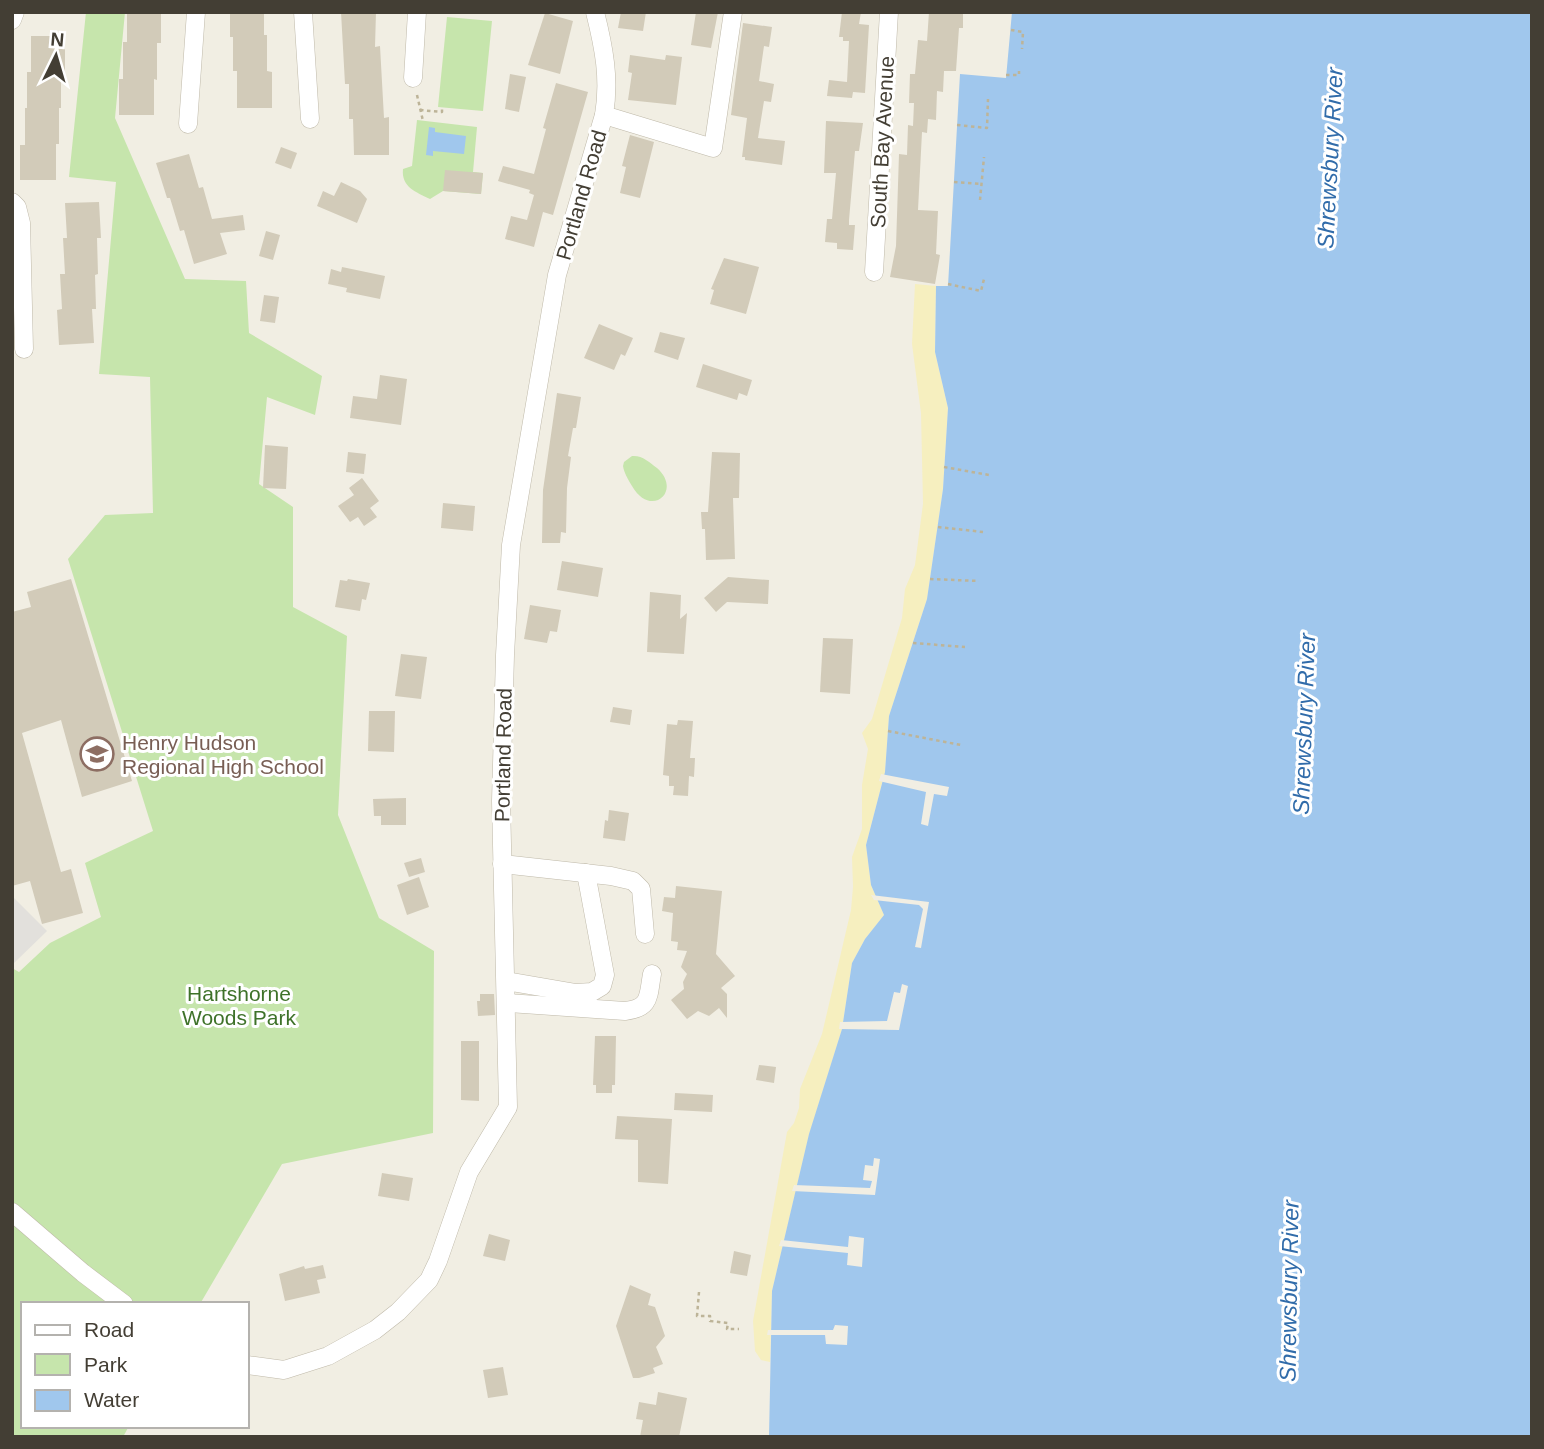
<svg xmlns="http://www.w3.org/2000/svg" width="1544" height="1449" font-family="Helvetica,sans-serif">
<rect width="100%" height="100%" fill="#f1eee3"/>
<g fill="#c6e5ac">
<polygon points="86,12 125,12 115,118 185,279 246,281 249,333 322,376 315,415 267,397 259,484 293,507 293,607 347,636 338,815 379,918 434,951 433,1133 282,1164 200,1304 23,1304 23,1426 129,1426 123,1437 12,1437 12,968 19,972 50,943 101,917 85,863 153,831 68,559 105,515 153,513 150,377 99,374 116,182 69,177"/>
<polygon points="447,17 492,21 483,111 438,107"/>
<path d="M417,120L477,127L473,172L483,173L481,194L443,191L430,199C416,192 401,187 403,169L412,166Z"/>
<path d="M632,456C642,455 649,462 657,468C683,491 651,519 632,486C628,479 624,473 623,466L624,462Z"/>
</g>
<polygon fill="#f6efbf" points="915,284 936,286 935,352 948,408 943,489 927,599 889,716 885,772 866,845 871,885 884,915 865,939 852,963 842,1029 809,1135 772,1291 770,1362 761,1360 755,1351 753,1321 787,1132 794,1123 799,1108 800,1089 822,1034 851,910 853,887 852,857 862,829 862,785 868,749 862,733 872,719 902,618 905,589 915,565 923,504 921,413 912,344"/>
<polygon fill="#e2e0dc" points="12,896 47,931 14,963 12,961"/>
<g fill="#a0c7ed">
<polygon points="1012,12 1532,12 1532,1437 769,1437 772,1291 809,1134 842,1029 852,963 865,939 884,915 871,885 866,845 885,772 889,716 927,599 943,489 948,408 935,352 936,286 948,286 960,74 1006,78"/>
<polygon points="429,127 435,128 435,132 466,136 464,154 433,151 433,156 426,155"/>
</g>
<g fill="#f1eee3">
<polygon points="881,774 949,787 947,796 934,794 928,826 921,824 926,792 879,781"/>
<polygon points="871,895 929,902 921,948 915,947 923,909 919,905 874,900"/>
<polygon points="902,984 908,986 899,1030 839,1029 840,1022 887,1021 894,992 900,993"/>
<polygon points="874,1158 880,1159 875,1195 792,1191 794,1185 870,1188 872,1181 863,1180 865,1165 873,1166"/>
<polygon points="849,1236 864,1238 862,1267 847,1265 848,1253 779,1246 781,1240 848,1247"/>
<polygon points="835,1325 848,1326 847,1345 826,1344 825,1335 767,1335 768,1330 833,1330"/>
</g>
<g fill="#d2cbb9">
<polygon points="127,12 161,12 161,43 157,43 157,80 154,79 154,115 119,115 119,79 123,79 123,42 127,42"/>
<polygon points="230,12 264,12 264,35 267,35 267,71 272,72 272,108 237,108 237,71 233,71 233,37 230,37"/>
<polygon points="341,12 376,12 375,47 380,46 384,118 389,117 389,155 354,155 353,119 349,119 349,84 345,84"/>
<polygon points="621,12 646,12 643,31 618,28"/>
<polygon points="696,12 718,12 711,48 691,45"/>
<polygon points="842,12 861,12 859,24 869,25 865,93 853,92 852,98 827,96 829,80 847,82 849,41 843,41 843,37 839,37"/>
<polygon points="929,12 963,12 963,28 959,28 956,71 944,71 943,92 937,91 936,120 928,119 927,133 922,132 918,210 938,211 936,254 940,255 935,284 890,277 896,246 899,154 907,155 908,125 913,126 914,103 909,103 910,74 915,74 918,40 927,41"/>
<polygon points="545,13 573,21 560,74 528,65"/>
<polygon points="743,23 772,27 769,47 764,46 759,81 774,84 771,102 764,101 758,138 785,141 782,165 745,160 745,157 742,157 747,118 731,115"/>
<polygon points="31,36 65,36 65,72 61,72 61,108 59,108 59,144 56,144 56,180 20,180 20,145 25,145 25,108 27,108 27,72 31,72"/>
<polygon points="630,55 665,60 666,55 682,57 676,105 628,100 632,73 628,72"/>
<polygon points="510,74 526,77 519,112 505,109"/>
<polygon points="556,83 588,92 553,215 543,212 534,247 505,239 511,216 527,220 534,195 529,193 530,190 498,181 503,166 534,174 546,129 543,128"/>
<polygon points="826,121 863,123 859,151 855,151 849,220 849,225 855,225 853,250 837,249 837,243 825,242 827,219 832,219 836,173 824,173"/>
<polygon points="630,135 654,142 640,198 620,193 626,167 622,166"/>
<polygon points="281,147 297,153 291,169 275,163"/>
<polygon points="189,154 199,188 203,187 212,219 243,215 245,230 220,233 227,254 194,264 184,230 180,231 170,198 167,198 156,163"/>
<polygon points="445,170 483,173 481,194 443,191"/>
<polygon points="341,182 360,191 367,199 357,223 317,206 323,191 334,196"/>
<polygon points="99,202 101,238 97,238 98,274 95,275 96,309 92,309 94,343 59,345 57,310 62,309 60,274 65,274 63,238 67,238 65,203"/>
<polygon points="266,231 280,235 273,260 259,256"/>
<polygon points="724,258 759,267 746,314 710,304 714,290 711,289"/>
<polygon points="342,267 385,276 380,299 346,292 347,288 328,284 331,269 341,272"/>
<polygon points="264,295 279,297 275,323 260,321"/>
<polygon points="599,324 633,338 625,356 621,354 614,370 584,358"/>
<polygon points="660,332 685,338 678,360 654,352"/>
<polygon points="703,364 752,380 747,396 739,393 737,400 696,387"/>
<polygon points="380,375 407,379 401,425 350,418 353,396 377,399"/>
<polygon points="557,393 581,397 576,428 573,428 568,456 571,457 567,488 566,533 561,532 560,543 542,543 543,490"/>
<polygon points="265,445 288,447 286,489 263,488"/>
<polygon points="348,452 366,454 364,474 346,472"/>
<polygon points="712,452 740,453 739,498 733,498 735,559 706,560 705,529 702,529 701,512 708,512"/>
<polygon points="362,478 379,501 370,508 377,517 364,526 358,517 350,522 338,506 354,495 349,488"/>
<polygon points="443,503 475,506 473,531 441,528"/>
<polygon points="562,561 603,568 598,597 557,590"/>
<polygon points="728,577 769,580 768,604 727,602 716,612 704,598"/>
<polygon points="71,579 132,781 82,797 61,720 22,733 61,872 71,869 83,913 42,924 30,881 12,886 12,612 31,607 27,592"/>
<polygon points="348,579 370,583 366,600 362,599 360,611 335,607 340,580 347,581"/>
<polygon points="650,592 681,595 680,619 687,613 684,654 647,652"/>
<polygon points="530,605 561,610 557,632 550,631 547,643 524,639"/>
<polygon points="823,638 853,639 850,694 820,692"/>
<polygon points="401,654 427,657 421,699 395,696"/>
<polygon points="613,707 632,710 630,725 610,722"/>
<polygon points="369,711 395,711 394,752 368,751"/>
<polygon points="678,720 693,721 690,758 695,758 694,777 689,776 688,796 673,795 674,786 669,786 669,776 663,775 667,724 677,725"/>
<polygon points="406,798 406,825 381,825 381,816 374,816 373,799"/>
<polygon points="609,810 629,813 625,841 603,838 605,820 608,821"/>
<polygon points="421,858 425,872 409,877 404,863"/>
<polygon points="419,877 429,907 407,915 397,885"/>
<polygon points="676,886 722,891 716,954 735,976 721,988 727,994 727,1018 719,1008 709,1016 698,1011 687,1019 671,1000 684,989 683,982 687,974 681,967 687,951 677,950 678,942 671,941 673,913 662,911 664,897 675,898"/>
<polygon points="480,994 494,994 495,1015 478,1016 477,1001 480,1001"/>
<polygon points="595,1036 616,1036 615,1085 612,1085 612,1093 596,1093 596,1085 593,1085"/>
<polygon points="461,1041 479,1041 479,1101 461,1100"/>
<polygon points="759,1065 776,1067 774,1083 756,1080"/>
<polygon points="675,1093 713,1095 712,1112 674,1110"/>
<polygon points="617,1116 672,1119 668,1184 638,1182 638,1140 615,1139"/>
<polygon points="382,1173 413,1178 409,1201 378,1196"/>
<polygon points="489,1234 510,1240 505,1261 483,1256"/>
<polygon points="734,1251 751,1255 747,1276 730,1273"/>
<polygon points="323,1265 326,1278 317,1280 320,1293 285,1301 279,1274 304,1266 305,1269"/>
<polygon points="630,1285 651,1294 648,1305 655,1307 665,1336 656,1347 663,1364 653,1368 655,1373 639,1378 633,1378 616,1326"/>
<polygon points="503,1367 508,1395 488,1398 483,1370"/>
<polygon points="658,1392 687,1398 679,1437 640,1437 643,1420 636,1419 639,1402 656,1405"/>
</g>
<g fill="none" stroke-linecap="round" stroke-linejoin="round">
<defs>
<g id="minor">
<polyline points="303,12 310,119"/>
<polyline points="12,20 15,12"/>
<polyline points="413,78 417,12"/>
<polyline points="604,115 713,148 733,12"/>
<polyline points="188,124 196,12"/>
<polyline points="12,202 17,207 21,223 24,349"/>
<polyline points="874,272 889,12"/>
<polyline points="502,864 611,876 633,881 641,889 645,934"/>
<polyline points="506,981 576,993 592,992 602,986 605,975 586,873"/>
<path d="M507,1003L625,1011C651,1008 648,996 652,974"/>
<polyline points="12,1212 83,1273 124,1304"/>
<path d="M247,1365L284,1370L328,1356L375,1330L398,1312L429,1280L438,1261L469,1172L508,1107L501,801L505,655L511,545L557,275L604,115C610,79 604,48 595,12"/>
</g>
</defs>
<use href="#minor" stroke="#bfb9a9" stroke-width="19"/>
<g stroke="#bdb498" stroke-width="2.5" stroke-dasharray="3.5 3.5" stroke-linecap="butt">
<polyline points="1011,30 1023,32 1022,49"/>
<polyline points="1006,75 1019,75 1019,71"/>
<polyline points="417,95 423,121"/>
<polyline points="420,110 442,112 442,107"/>
<polyline points="957,125 987,128 988,99"/>
<polyline points="954,182 981,184"/>
<polyline points="980,200 984,157"/>
<polyline points="948,284 981,291 984,279"/>
<polyline points="944,467 989,475"/>
<polyline points="938,527 983,532"/>
<polyline points="930,579 979,581"/>
<polyline points="913,643 965,647"/>
<polyline points="888,731 961,745"/>
<polyline points="699,1292 697,1316 710,1316 710,1321 728,1323 727,1329 739,1329"/>
</g>
<use href="#minor" stroke="#fff" stroke-width="18"/>
</g>
<defs>
<symbol id="school-ring" viewBox="-11 -11 22 22"><circle r="9.5" fill="#fff" stroke="#8d6e63" stroke-width="1.5"/><path d="M0-5L7-2L0 1L-7-2ZM-4 1L0 2.5L4 1V4Q0 6-4 4Z" fill="#8d6e63"/></symbol>
</defs>
<g fill-rule="evenodd">
<use href="#school-ring" x="78" y="735" width="38" height="38"/>
</g>
<g text-anchor="middle" dominant-baseline="central" stroke-width="6" stroke-linejoin="round" paint-order="stroke">
<g font-size="21" fill="#433e34" stroke="#fff">
<text transform="translate(882 142) rotate(-87)">South Bay Avenue</text>
<text transform="translate(581 195) rotate(-74)">Portland Road</text>
<text transform="translate(503 755) rotate(-89)">Portland Road</text>
</g>
<g font-size="21" fill="#785e54" stroke="#fff" text-anchor="start">
<text x="122" y="742">Henry Hudson<tspan x="122" dy="24">Regional High School</tspan></text>
</g>
<g font-size="21" fill="#3e7229" stroke="#fff">
<text x="239" y="993">Hartshorne<tspan x="239" dy="24">Woods Park</tspan></text>
</g>
<g font-size="23" font-style="italic" fill="#316caa" stroke="#fff">
<text transform="translate(1330 158) rotate(-87)">Shrewsbury River</text>
<text transform="translate(1304 724) rotate(-88)">Shrewsbury River</text>
<text transform="translate(1289 1291) rotate(-89)">Shrewsbury River</text>
</g>
</g>
<rect width="1544" height="1449" fill="none" stroke="#433e34" stroke-width="28"/>
<rect x="21" y="1302" width="228" height="126" fill="#ffffff" stroke="#b4b2ae" stroke-width="2"/>
<rect x="35" y="1325" width="35" height="10" fill="#ffffff" stroke="#b4b2ae" stroke-width="2"/>
<text x="84" y="1337" font-size="21" fill="#433e34">Road</text>
<rect x="35" y="1354" width="35" height="21" fill="#c6e5ac" stroke="#b4b2ae" stroke-width="2"/>
<text x="84" y="1372" font-size="21" fill="#433e34">Park</text>
<rect x="35" y="1390" width="35" height="21" fill="#a0c7ed" stroke="#b4b2ae" stroke-width="2"/>
<text x="84" y="1407" font-size="21" fill="#433e34">Water</text>
<g transform="translate(56 56) rotate(5)" stroke="#ffffff" stroke-width="5" paint-order="stroke">
<path d="M0-5L12 26L0 18L-12 26Z" fill="#433e34"/>
<text y="-10" font-size="19" font-weight="bold" text-anchor="middle" fill="#433e34">N</text>
</g>
</svg>
